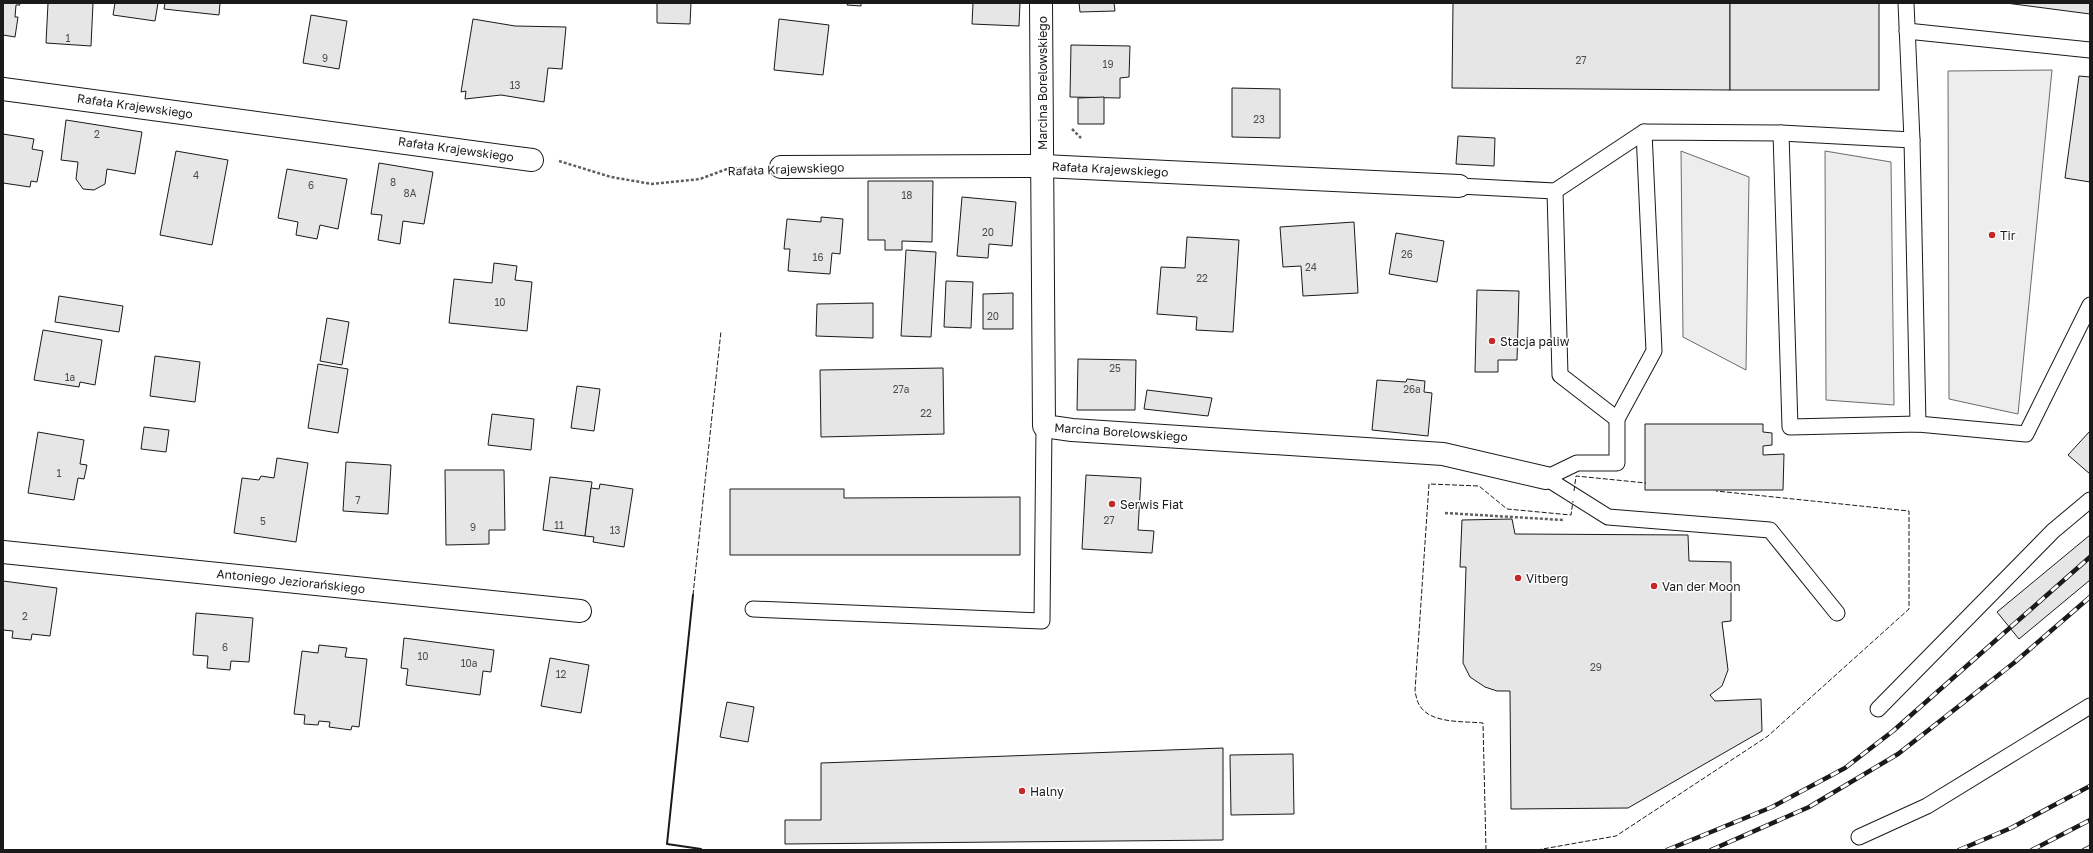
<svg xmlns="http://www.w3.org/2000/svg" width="2093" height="853" font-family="'Golos Text',sans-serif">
<rect width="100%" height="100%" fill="#fff"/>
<g fill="#ededed" stroke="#6a6a6a">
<polygon points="2052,70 2018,414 1949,399 1948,71"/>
<polygon points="1681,151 1749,177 1746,370 1683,337"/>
<polygon points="1825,151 1891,162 1894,405 1826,400"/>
</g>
<g fill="#e6e6e6" stroke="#1a1a1a">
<polygon points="3,3 19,3 20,5 16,5 15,17 18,17 15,37 3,35"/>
<polygon points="48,3 93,3 91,46 46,43"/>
<polygon points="115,3 158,3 155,21 113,15"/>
<polygon points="165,3 220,3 219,15 164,9"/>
<polygon points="657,3 691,3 690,24 657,23"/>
<polygon points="848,3 861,3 861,6 847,5"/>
<polygon points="973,3 1020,3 1019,26 972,24"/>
<polygon points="1079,3 1114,3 1115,11 1080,12"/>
<polygon points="1453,3 1730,3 1730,90 1452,88"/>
<rect x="1730" y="3" width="149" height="87"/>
<polygon points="2006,3 2090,3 2090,14"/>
<polygon points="311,15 347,21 339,69 303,63"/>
<polygon points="473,19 515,26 566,27 562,69 548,68 544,102 501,95 465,99 466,91 461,92"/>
<polygon points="779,19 829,25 823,75 774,70"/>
<polygon points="1071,45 1130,46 1129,77 1120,78 1120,98 1070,97"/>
<polygon points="2079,76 2090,77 2090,182 2065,178"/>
<polygon points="1232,88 1280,89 1280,138 1232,137"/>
<polygon points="1104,97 1104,124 1078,124 1078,98"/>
<polygon points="66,120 142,132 135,174 107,169 105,184 94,190 83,189 76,179 78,162 61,160"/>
<polygon points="3,134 34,139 32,149 43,151 37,182 31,181 30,187 3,183"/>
<polygon points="1458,136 1495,138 1494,166 1456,164"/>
<polygon points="176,151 228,160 212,245 160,235"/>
<polygon points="379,163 433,172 424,224 403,221 400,244 378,240 382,215 371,214"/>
<polygon points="287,169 347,179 338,229 320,225 317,239 296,235 298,222 278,218"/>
<polygon points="868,181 933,181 932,242 902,241 902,250 885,250 885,240 868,240"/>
<polygon points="962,197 1016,202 1012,246 989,244 988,258 957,256"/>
<polygon points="821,217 843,219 840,254 832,253 830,274 788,271 790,249 784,249 787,219 821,222"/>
<polygon points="1354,222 1358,293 1303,296 1301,266 1283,267 1280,227"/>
<polygon points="1396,233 1444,241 1437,282 1389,274"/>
<polygon points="1187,237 1239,240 1233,332 1196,330 1197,317 1157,314 1161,267 1185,268"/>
<polygon points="906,250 936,252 931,337 901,336"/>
<polygon points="494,263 517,266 515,280 532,282 527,331 449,323 454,279 492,283"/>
<polygon points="946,281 973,282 971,328 944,327"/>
<polygon points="1477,290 1519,291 1517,360 1498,360 1498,372 1475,372"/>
<polygon points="1013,293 1013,329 983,329 983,294"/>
<polygon points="59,296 123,306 119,332 55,322"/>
<polygon points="873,303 873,338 816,336 817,304"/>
<polygon points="327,318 349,322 342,365 320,361"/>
<polygon points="43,330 102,340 95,385 80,382 79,387 34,380"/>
<polygon points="155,356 200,362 195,402 150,396"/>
<polygon points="1078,359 1136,360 1135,410 1077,410"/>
<polygon points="318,364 348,369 338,433 308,428"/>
<polygon points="943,368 944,434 821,437 820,370"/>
<polygon points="1407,379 1425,381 1424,392 1432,393 1428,436 1372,430 1377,380 1406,382"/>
<polygon points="577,386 600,389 594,431 571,428"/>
<polygon points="1147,390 1212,398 1208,416 1144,409"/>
<polygon points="492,414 534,419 531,450 488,445"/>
<polygon points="1645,424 1763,424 1763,432 1772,433 1772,445 1763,446 1763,455 1784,454 1783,490 1645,490"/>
<polygon points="144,427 169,430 166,452 141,449"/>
<polygon points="2090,431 2090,474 2068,455"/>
<polygon points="38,432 84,440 80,464 87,465 84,479 78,478 74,500 28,493"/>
<polygon points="277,458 308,463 296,542 234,533 242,478 259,480 261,476 274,478"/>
<polygon points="346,462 391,465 388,514 343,511"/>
<polygon points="445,470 504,470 505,530 489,530 489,544 446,545"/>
<polygon points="1086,475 1141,478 1138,530 1154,531 1152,553 1082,549"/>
<polygon points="550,477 592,482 585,536 543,530"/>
<polygon points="600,484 633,489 624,547 593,542 594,537 585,536 591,488 599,489"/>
<polygon points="730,489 844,489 844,498 1020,497 1020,555 730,555"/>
<polygon points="1512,519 1515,534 1688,535 1689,561 1731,562 1731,621 1722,622 1728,670 1722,686 1710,695 1715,701 1761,699 1762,731 1628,808 1511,809 1510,691 1497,691 1485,687 1470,677 1463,663 1466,567 1460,567 1462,520"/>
<polygon points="2090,535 2090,580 2019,639 1997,612"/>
<polygon points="3,581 57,588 50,636 32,634 31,640 12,638 13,631 3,630"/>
<polygon points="196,613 253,618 249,662 231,661 230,670 207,668 208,656 193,655"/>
<polygon points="404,638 494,650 491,672 483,671 480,695 406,685 408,669 401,668"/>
<polygon points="319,645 347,648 345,657 367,659 359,727 352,726 351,730 329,727 330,722 319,721 318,725 304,724 305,715 294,714 302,651 318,653"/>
<polygon points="550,658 589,665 581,713 541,706"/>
<polygon points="727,702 754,707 748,742 720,737"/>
<polygon points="1223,748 1223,840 785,844 785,820 821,820 821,763"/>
<polygon points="1293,754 1294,814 1231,815 1230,755"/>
</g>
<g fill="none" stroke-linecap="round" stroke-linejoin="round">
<defs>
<g id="lane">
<polyline points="1906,3 1912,140 1918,424"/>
<polyline points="1907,31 2090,50"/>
<polyline points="1781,133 1790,427 1918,424 2026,434 2090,305"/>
<polyline points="1459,186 1555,191 1644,132 1781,133 1912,140"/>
<polyline points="1555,191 1560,375 1617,419"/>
<polyline points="1546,478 1577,463 1617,463 1617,419 1654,351 1644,132"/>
<polyline points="1546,478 1608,517 1770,530 1837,613"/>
<polyline points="753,609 1042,621 1044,426"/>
<polyline points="1878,709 2053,531 2090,500"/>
<polyline points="1859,837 1927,806 2090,706"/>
</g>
<g id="street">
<polyline points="1041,3 1044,426 1072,430 1443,454 1546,478"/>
<polyline points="3,89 532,160"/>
<polyline points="781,167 1043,166 1459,186"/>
<polyline points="3,552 580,611"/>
</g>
</defs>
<use href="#lane" stroke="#1a1a1a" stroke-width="17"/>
<use href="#street" stroke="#1a1a1a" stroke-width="24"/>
<g stroke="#5f5f5f" stroke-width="2.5" stroke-dasharray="3 2" stroke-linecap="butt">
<polyline points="1072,129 1081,138"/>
<polyline points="559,161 611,177 652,184 700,179 727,169 753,168"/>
<polyline points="1445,513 1563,520"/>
</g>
<use href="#lane" stroke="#fff" stroke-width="15"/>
<use href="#street" stroke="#fff" stroke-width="22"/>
<defs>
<g id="rail">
<polyline points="1667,850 1772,807 1845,768 1893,731 2090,557"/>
<polyline points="1711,850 1809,807 1898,754 2015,662 2090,597"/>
<polyline points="1959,850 2011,828 2090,786"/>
<polyline points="2032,850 2090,820"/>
<polyline points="2084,850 2090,847"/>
</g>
</defs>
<use href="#rail" stroke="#1a1a1a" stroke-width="4.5"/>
<use href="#rail" stroke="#fff" stroke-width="3" stroke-dasharray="9" stroke-linecap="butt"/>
<g stroke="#1a1a1a" stroke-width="1" stroke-dasharray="5 2" stroke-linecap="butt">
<polyline points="1574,491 1576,476 1646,483"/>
<polyline points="693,595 721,331"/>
<path d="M1486,850L1483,723C1464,721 1431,724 1420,706C1417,702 1416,696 1415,691L1429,484L1479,486L1507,509L1571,515L1573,501"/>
<polyline points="1537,850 1616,836 1768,736 1909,609 1909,511 1716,491"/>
</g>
<polyline stroke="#1a1a1a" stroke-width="2" points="693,595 667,844 701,849"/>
</g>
<g fill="#c62828" stroke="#fff" stroke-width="1.5">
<circle cx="1992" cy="235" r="4"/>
<circle cx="1492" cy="341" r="4"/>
<circle cx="1112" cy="504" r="4"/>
<circle cx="1518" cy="578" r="4"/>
<circle cx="1654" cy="586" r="4"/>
<circle cx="1022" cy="791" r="4"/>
</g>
<g text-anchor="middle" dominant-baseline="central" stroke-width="3" stroke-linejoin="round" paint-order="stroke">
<g font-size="10" fill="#4d4d4d">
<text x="68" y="38">1</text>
<text x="325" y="58">9</text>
<text x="1581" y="60">27</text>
<text x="1108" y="64">19</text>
<text x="515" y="85">13</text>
<text x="1259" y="119">23</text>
<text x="97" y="134">2</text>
<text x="196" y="175">4</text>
<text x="393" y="182">8</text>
<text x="311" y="185">6</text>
<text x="410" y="193">8A</text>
<text x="907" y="195">18</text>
<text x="988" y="232">20</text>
<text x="1407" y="254">26</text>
<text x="818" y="257">16</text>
<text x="1311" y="267">24</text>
<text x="1202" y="278">22</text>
<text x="500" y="302">10</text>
<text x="993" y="316">20</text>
<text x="1115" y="368">25</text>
<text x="70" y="377">1a</text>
<text x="901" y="389">27a</text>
<text x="1412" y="389">26a</text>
<text x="926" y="413">22</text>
<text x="59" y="473">1</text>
<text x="358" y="500">7</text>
<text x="1109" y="520">27</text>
<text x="263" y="521">5</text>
<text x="559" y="525">11</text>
<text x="473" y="527">9</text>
<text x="615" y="530">13</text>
<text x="25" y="616">2</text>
<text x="225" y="647">6</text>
<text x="423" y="656">10</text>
<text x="469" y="663">10a</text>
<text x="1596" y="667">29</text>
<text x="561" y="674">12</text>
</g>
<g font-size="12" fill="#1a1a1a" stroke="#fff">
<text transform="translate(1042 83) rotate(-90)">Marcina Borelowskiego</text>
<text transform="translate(135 106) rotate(8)">Rafała Krajewskiego</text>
<text transform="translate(456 149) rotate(8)">Rafała Krajewskiego</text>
<text transform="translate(786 169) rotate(-2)">Rafała Krajewskiego</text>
<text transform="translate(1110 169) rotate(3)">Rafała Krajewskiego</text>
<text transform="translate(1121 432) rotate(4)">Marcina Borelowskiego</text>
<text transform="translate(291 581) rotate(6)">Antoniego Jeziorańskiego</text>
</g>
<g font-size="12" fill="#1a1a1a" stroke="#fff" text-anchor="start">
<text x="2000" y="235">Tir</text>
<text x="1500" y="341">Stacja paliw</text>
<text x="1120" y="504">Serwis Fiat</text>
<text x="1526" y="578">Vitberg</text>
<text x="1662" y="586">Van der Moon</text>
<text x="1030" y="791">Halny</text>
</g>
</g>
<rect width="2093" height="853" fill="none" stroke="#1a1a1a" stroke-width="8"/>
</svg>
